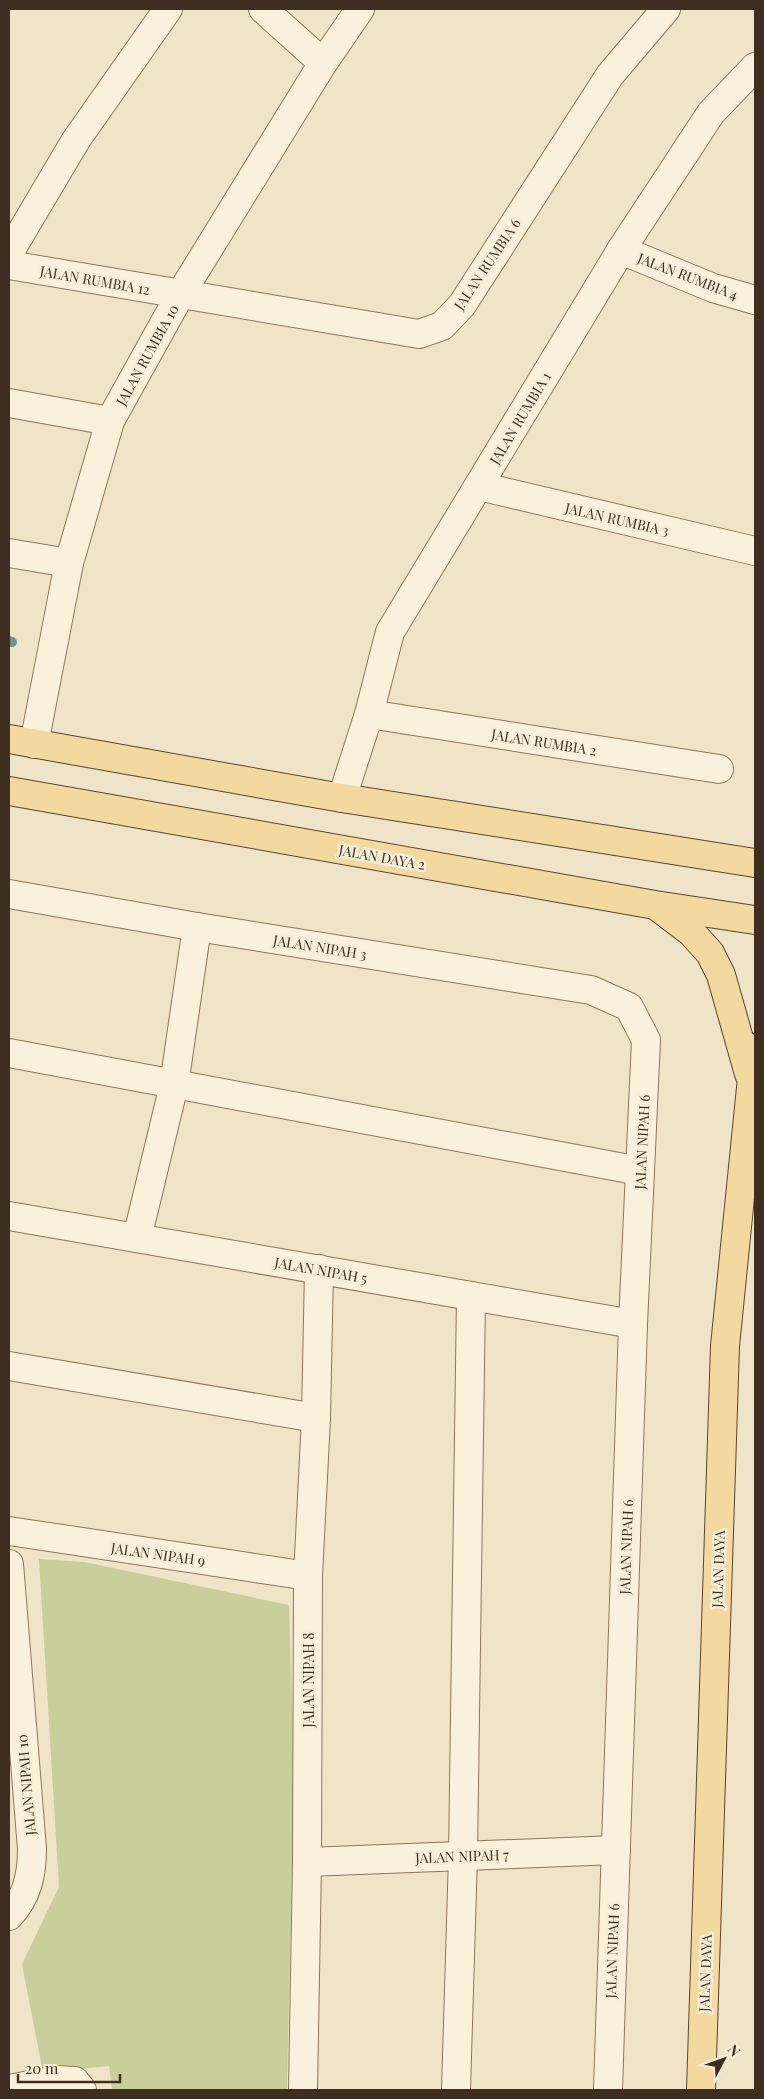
<svg xmlns="http://www.w3.org/2000/svg" width="764" height="2099" font-family="'Playfair Display',serif">
<rect width="100%" height="100%" fill="#f0e4c8"/>
<polygon fill="#c9cf9b" points="39,1559 84,1562 289,1605 294,1767 287,2090 112,2090 109,2066 43,2073 22,1964 59,1887"/>
<g fill="none" stroke-linecap="round" stroke-linejoin="round">
<polyline stroke="#6f938a" stroke-width="10" points="9,641 12,642"/>
<defs>
<g id="minor">
<polyline points="263,9 323,63"/>
<polyline points="621,250 713,288 755,300"/>
<polyline points="9,253 76,140 168,9"/>
<polyline points="9,265 419,334 442,326 462,305 610,75 666,9"/>
<polyline points="9,403 110,421"/>
<polyline points="479,486 755,551"/>
<polyline points="9,553 69,563"/>
<polyline points="369,714 719,769"/>
<polyline points="34,744 69,563 110,421 180,295 323,63 360,9"/>
<polyline points="342,798 369,714 390,632 621,250 711,113 755,67"/>
<polyline points="9,894 197,927 591,990 629,1007 646,1040 633,1324 608,2090"/>
<polyline points="9,1053 640,1171"/>
<polyline points="9,1216 633,1324"/>
<polyline points="137,1238 174,1085 197,927"/>
<polyline points="9,1366 316,1418"/>
<polyline points="9,1531 308,1576"/>
<path d="M9,1564L32,1849C32,1875 27,1897 9,1916"/>
<polyline points="307,1862 616,1850"/>
<polyline points="9,2089 56,2080 75,2081 82,2090"/>
<polyline points="303,2090 307,1862 308,1576 316,1418 319,1269"/>
<polyline points="456,2090 463,1856 471,1296"/>
</g>
<g id="major">
<polyline points="9,739 342,798 755,863"/>
<polyline points="9,791 655,905 755,920"/>
<polyline points="658,907 691,932 710,953 721,975 749,1074"/>
<polyline points="701,2090 725,1346 755,1048"/>
</g>
</defs>
<use href="#minor" stroke="#8d765c" stroke-width="30"/>
<use href="#major" stroke="#5b4430" stroke-width="30"/>
<use href="#minor" stroke="#faf1dc" stroke-width="28"/>
<use href="#major" stroke="#f3d9a0" stroke-width="28"/>
</g>
<g text-anchor="middle" dominant-baseline="central" stroke-width="5" stroke-linejoin="round" paint-order="stroke">
<g font-size="14" fill="#3d2e20" stroke="#f7eed8">
<text transform="translate(487 264) rotate(-56)">JALAN RUMBIA 6</text>
<text transform="translate(688 276) rotate(21)">JALAN RUMBIA 4</text>
<text transform="translate(95 280) rotate(10)">JALAN RUMBIA 12</text>
<text transform="translate(147 355) rotate(-61)">JALAN RUMBIA 10</text>
<text transform="translate(520 418) rotate(-59)">JALAN RUMBIA 1</text>
<text transform="translate(617 519) rotate(13)">JALAN RUMBIA 3</text>
<text transform="translate(544 742) rotate(9)">JALAN RUMBIA 2</text>
<text transform="translate(382 857) rotate(10)">JALAN DAYA 2</text>
<text transform="translate(320 947) rotate(9)">JALAN NIPAH 3</text>
<text transform="translate(642 1142) rotate(-87)">JALAN NIPAH 6</text>
<text transform="translate(321 1270) rotate(10)">JALAN NIPAH 5</text>
<text transform="translate(626 1547) rotate(-88)">JALAN NIPAH 6</text>
<text transform="translate(158 1554) rotate(8)">JALAN NIPAH 9</text>
<text transform="translate(718 1569) rotate(-88)">JALAN DAYA</text>
<text transform="translate(308 1680) rotate(-90)">JALAN NIPAH 8</text>
<text transform="translate(26 1785) rotate(-95)">JALAN NIPAH 10</text>
<text transform="translate(462 1856) rotate(-2)">JALAN NIPAH 7</text>
<text transform="translate(612 1951) rotate(-88)">JALAN NIPAH 6</text>
<text transform="translate(705 1973) rotate(-88)">JALAN DAYA</text>
</g>
</g>
<rect width="764" height="2099" fill="none" stroke="#3d2e20" stroke-width="20"/>
<g transform="translate(724 2059) rotate(49)" stroke="#f7eed8" stroke-width="4" paint-order="stroke">
<path d="M0-4L9 19L0 12L-9 19Z" fill="#3d2e20"/>
<text y="-8" font-size="14" font-weight="bold" text-anchor="middle" fill="#3d2e20">N</text>
</g>
<path d="M18 2074v8h102v-8" fill="none" stroke="#3d2e20" stroke-width="2.5"/>
<text x="25" y="2074" font-size="15" fill="#3d2e20" stroke="#f7eed8" stroke-width="4" paint-order="stroke">20 m</text>
</svg>
